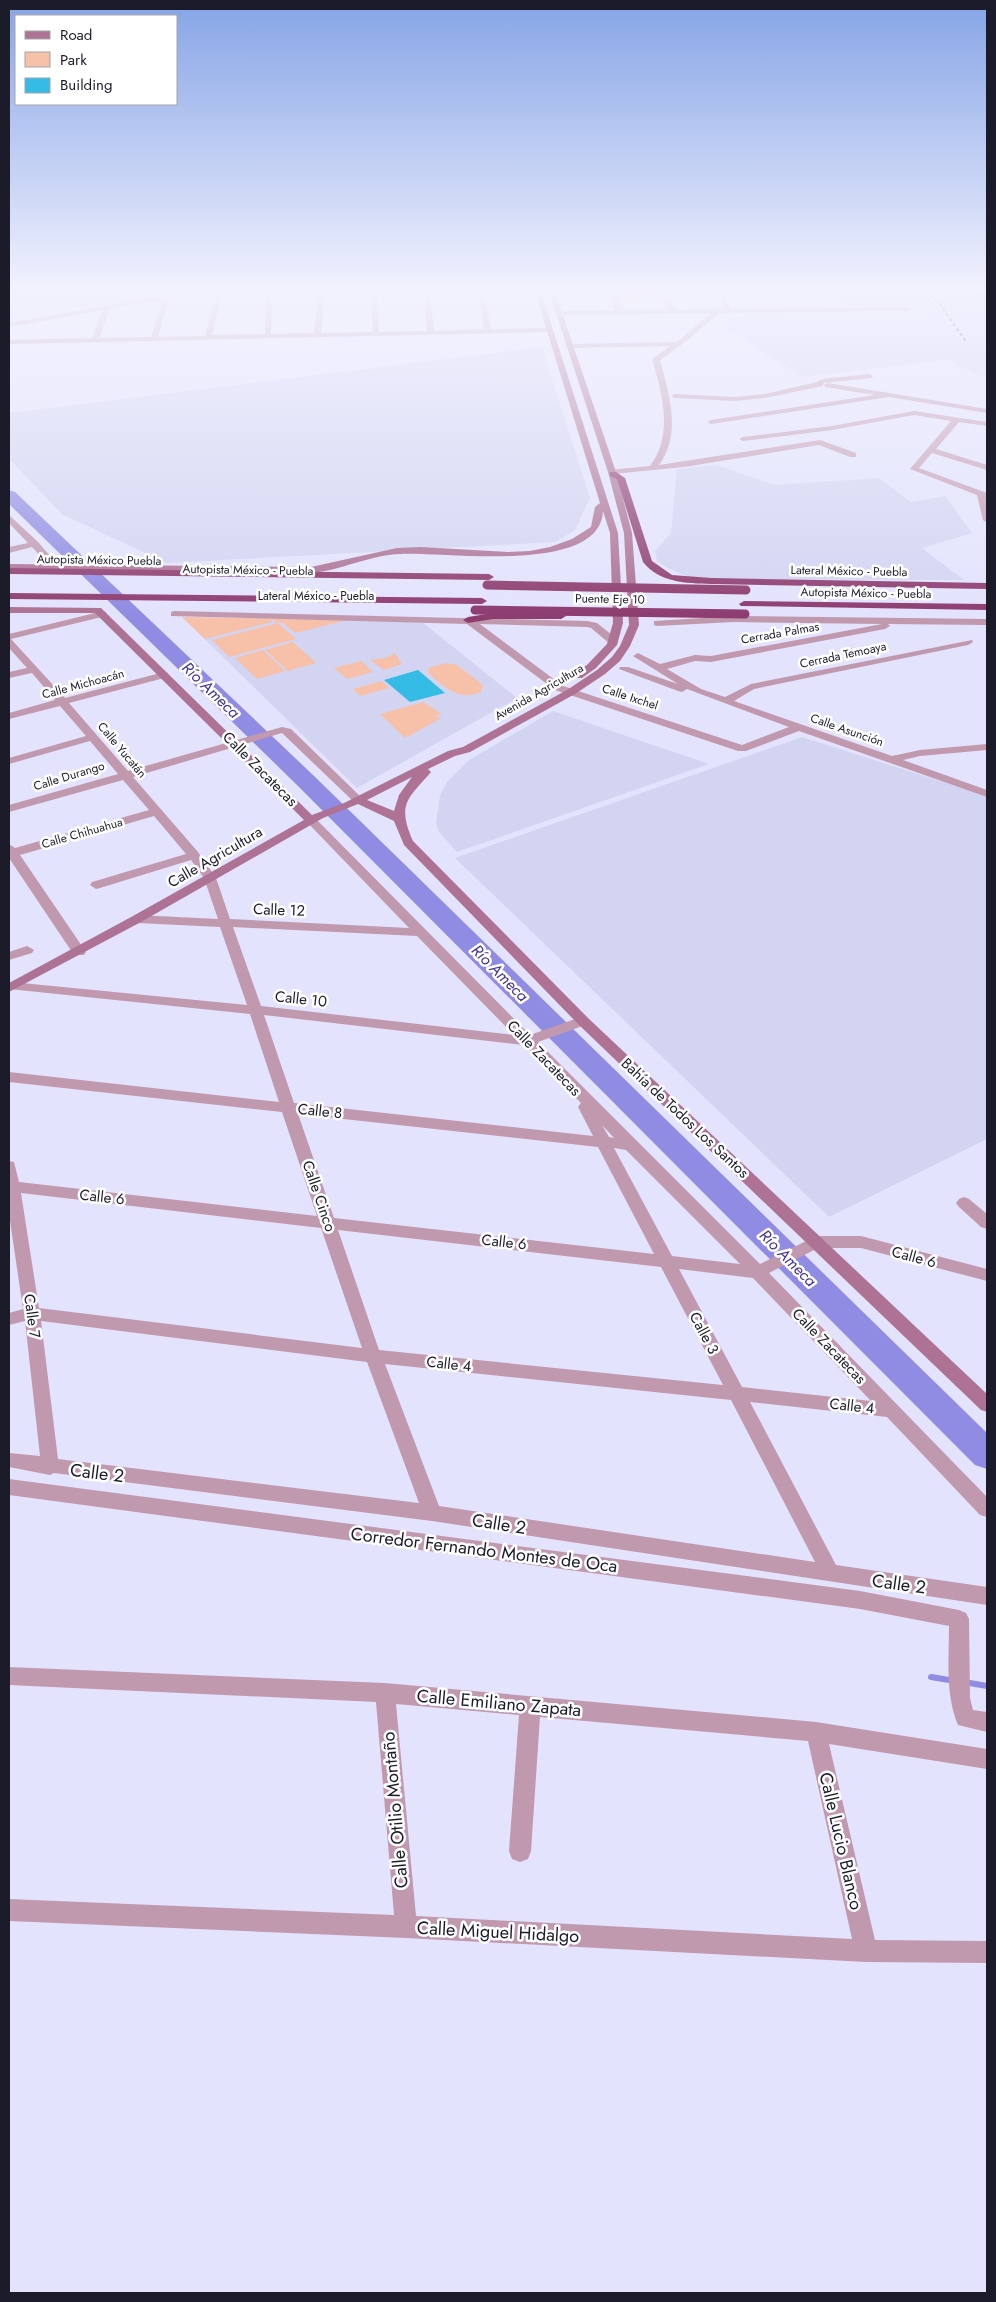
<svg xmlns="http://www.w3.org/2000/svg" width="996" height="2302" font-family="Jost,sans-serif">
<rect width="100%" height="100%" fill="#e3e3fd"/>
<g fill="#d3d4f2">
<polygon points="9,292 170,292 9,320"/>
<polygon points="836,292 987,293 987,379 946,360 802,377 718,323 751,313 925,313 920,306 844,307"/>
<polygon points="542,347 590,498 575,530 555,542 166,563 62,514 9,459 9,413"/>
<polygon points="717,465 775,485 879,478 911,502 945,496 972,533 922,548 964,580 709,579 688,577 668,568 657,561 655,551 671,533 677,469"/>
<polygon points="182,617 422,622 517,698 357,788"/>
<polygon points="553,711 709,764 457,852 439,832 436,823 440,795 447,782 469,760"/>
<polygon points="802,737 987,796 987,1139 829,1217 455,858"/>
</g>
<g fill="#f7c0a9">
<polygon points="613,292 661,292 664,298 617,300"/>
<polygon points="182,617 348,620 295,633 282,622 277,623 274,620 271,621 272,622 205,639"/>
<polygon points="278,623 296,639 229,657 212,640"/>
<polygon points="293,642 316,663 288,671 265,650"/>
<polygon points="263,650 285,671 257,679 235,658"/>
<polygon points="395,653 402,664 384,670 370,660 385,658"/>
<polygon points="361,661 373,672 347,679 334,668"/>
<path d="M446,663L457,665L483,685L481,692C459,702 445,687 429,674L428,668Z"/>
<polygon points="382,681 389,688 360,696 353,689"/>
<polygon points="423,702 442,714 436,716 440,719 405,738 380,714"/>
</g>
<g fill="none" stroke-linecap="round" stroke-linejoin="round">
<g stroke="#908ce3" stroke-width="6">
<polyline points="931,1677 955,1681"/>
<polyline points="964,1682 987,1686"/>
</g>
<polygon fill="#908ce3" fill-rule="evenodd" points="9,490 15,492 313,775 987,1433 987,1469 975,1465 297,785 9,504"/>
</g>
<polygon fill="#34bce7" points="418,670 445,693 410,702 384,680"/>
<g fill="none" stroke-linecap="round" stroke-linejoin="round">
<g fill="#c199af" fill-rule="evenodd">
<path d="M182,292H198L169,299L158,337L205,336L217,292H223L212,335L265,334L266,292H316L272,295L271,334L314,333L319,292H325L321,333L373,332L371,292H377L379,332L427,331L424,292H430L434,331L484,329L478,292H484L491,329L550,328L553,330L550,332L9,344V340L92,338L103,310L9,327V323ZM162,300L151,337L99,338L110,309Z"/>
<path d="M609,292H615L622,310H668L660,292H666L675,310L716,309L720,307L725,309L715,292H721L731,309L908,307L911,309L908,311L719,313L689,339L660,360C669,394 682,434 659,465L820,440L856,453V457H850L819,445L684,467L612,474H609V470L650,466C674,434 662,394 652,359L670,346L569,348L565,346L569,344L677,342L711,313L558,315L555,313L558,311L615,310Z"/>
<polygon points="869,374 873,376 872,378 824,383 823,386 765,398 735,401 675,398 671,396 675,394 735,397 765,394 817,382 822,379"/>
<polygon points="828,383 987,409 987,413 889,397 711,424 707,422 711,420 875,395 825,387 824,385"/>
<polygon points="914,411 987,422 987,426 959,422 936,449 987,465 987,470 932,453 919,468 987,493 987,523 983,520 977,495 910,469 951,421 914,415 832,430 743,441 739,439 743,437 832,426"/>
<polygon points="9,515 38,542 58,565 58,569 52,569 32,547 9,553 9,547 28,543 9,523"/>
<path d="M103,611L106,612V616L11,639L65,698L164,672L168,673V677L69,703L128,771L282,727L291,729L363,799L357,802L353,801L282,733L133,777L198,852L216,878L230,919L409,928L305,820L311,816L315,818L530,1035L578,1018H588L590,1021L588,1024L538,1042L760,1264L816,1236H861L987,1269V1281L861,1248H818L769,1273L987,1497V1517L980,1515L887,1417L750,1402L836,1565L987,1587V1605L432,1521L54,1473L50,1475L9,1467V1453L40,1456L25,1321L9,1325V1313L23,1309L9,1214V1161L14,1162L19,1182L317,1216L282,1112L9,1082V1072L279,1102L250,1014L9,989V983L12,982L247,1005L220,927L137,923L131,919L137,915L218,919L204,878L191,860L100,888L96,889L90,885L92,882L186,854L154,816L20,855L86,952L84,955H74L9,858V844L15,848L149,810L123,780L9,812V805L118,774L90,741L9,764V758L86,736L60,706L9,719V713L55,700L32,673L9,678V672L27,668L9,648V634ZM233,927L417,936L514,1035L261,1006ZM264,1015L524,1045L581,1103L578,1107L593,1136L294,1103ZM298,1114L598,1147L654,1254L334,1218ZM602,1125L614,1138L609,1137ZM614,1148L626,1150L740,1264L672,1256ZM21,1193L321,1228L362,1348L39,1308ZM338,1230L661,1267L723,1385L379,1350ZM679,1269L753,1278L871,1401L742,1387ZM41,1321L367,1362L419,1503L58,1459ZM385,1364L731,1400L815,1562L439,1506Z"/>
<polygon points="174,611 587,621 597,623 617,639 617,643 609,643 591,628 587,627 480,624 563,686 742,745 789,727 687,689 682,692 678,691 619,669 620,667 628,667 678,684 633,656 638,653 660,664 695,655 711,656 882,624 734,622 657,626 654,625 654,621 734,616 987,619 987,625 888,624 890,626 885,629 711,662 695,661 667,669 701,689 725,697 751,684 972,640 973,642 968,645 754,689 734,701 892,756 920,750 987,744 987,750 920,756 903,760 987,790 987,797 799,731 746,751 738,751 555,690 467,624 171,616 171,612"/>
<polygon points="27,946 34,950 32,953 9,960 9,952"/>
<polygon points="964,1197 969,1199 987,1214 987,1229 981,1227 959,1207 956,1203 959,1199"/>
<path d="M9,1479L860,1591L959,1610L966,1613L969,1619L970,1698L973,1710L987,1712V1732L958,1725C945,1695 949,1658 949,1626L860,1609L9,1495Z"/>
<path d="M9,1667L385,1683L816,1722L987,1749V1769L829,1744L875,1940L987,1941V1963L866,1962L406,1938L9,1921V1899L394,1915L376,1702L9,1685ZM396,1704L519,1715L509,1851L512,1859L520,1862L528,1859L531,1851L540,1717L808,1741L852,1939L416,1916Z"/>
</g>
<g fill="#ad7294" fill-rule="evenodd">
<path d="M535,292H541L618,533L623,623L617,645L596,668L582,678H574L573,676L588,664L607,644L613,623L610,533L603,511C600,576 443,551 400,554C370,555 342,570 312,573C277,575 240,572 206,572C140,571 74,571 9,570V564L311,567L397,548L420,547L508,552L530,551L550,547L572,539L591,527L595,507L600,503Z"/>
<path d="M549,292H555L616,472L632,533L639,625L630,646L620,661L605,674L575,694L470,752L455,756L428,769L431,772C409,798 396,803 413,841L588,1018L987,1394V1412L981,1410L578,1024L404,845L394,821L358,804L323,818L141,922L9,992V983L133,916L304,820L95,613H9V607L101,608L312,815L344,803L448,751L463,747L567,690L597,670L612,657L620,646L629,625L624,533L608,472ZM412,777L399,795L394,811L367,800Z"/>
</g>
<g fill="#8e3d70" fill-rule="evenodd">
<path d="M610,472H616L625,478L652,561L672,575L711,578L987,583V589L711,584C686,583 660,583 643,562L617,479L610,476Z"/>
<polygon points="9,568 489,574 494,577 489,580 9,574"/>
<polygon points="9,593 482,598 487,601 482,604 9,599"/>
<polygon points="744,601 987,604 987,610 741,606 739,604"/>
<polygon points="493,613 561,613 566,616 561,619 493,619 468,623 463,620 468,617"/>
</g>
<g stroke="#3d3d4e" stroke-width="2" stroke-dasharray="3 3" stroke-linecap="butt">
<polyline points="926,292 939,303 967,343"/>
<polyline points="967,292 987,297"/>
</g>
<g stroke="#8e3d70" stroke-width="9">
<polyline points="487,585 746,590"/>
<polyline points="475,610 745,614"/>
</g>
</g>
<linearGradient id="sky" x2="0" y2="1"><stop stop-color="#85a4e6"/><stop offset="0.47" stop-color="#f2f2fe"/><stop offset="1" stop-color="#f2f2fe" stop-opacity="0"/></linearGradient>
<rect width="996" height="615" fill="url(#sky)"/>
<g text-anchor="middle" dominant-baseline="central" stroke-width="5" stroke-linejoin="round" paint-order="stroke">
<g font-size="12" fill="#1b1b2a" stroke="#fff">
<text transform="translate(99 560) rotate(1)">Autopista México Puebla</text>
<text transform="translate(248 570) rotate(1)">Autopista México - Puebla</text>
<text transform="translate(849 571) rotate(1)">Lateral México - Puebla</text>
<text transform="translate(866 593) rotate(1)">Autopista México - Puebla</text>
<text x="316" y="596">Lateral México - Puebla</text>
<text transform="translate(610 599) rotate(1)">Puente Eje 10</text>
<text transform="translate(780 633) rotate(-10)">Cerrada Palmas</text>
<text transform="translate(843 655) rotate(-12)">Cerrada Temoaya</text>
<text transform="translate(83 684) rotate(-15)">Calle Michoacán</text>
<text transform="translate(539 692) rotate(-30)">Avenida Agricultura</text>
<text transform="translate(630 697) rotate(18)">Calle Ixchel</text>
<text transform="translate(847 730) rotate(19)">Calle Asunción</text>
<text transform="translate(122 750) rotate(50)">Calle Yucatán</text>
<text transform="translate(69 776) rotate(-17)">Calle Durango</text>
<text transform="translate(82 833) rotate(-16)">Calle Chihuahua</text>
</g>
<g font-size="15" fill="#1b1b2a" stroke="#fff">
<text transform="translate(260 769) rotate(45)">Calle Zacatecas</text>
<text transform="translate(215 857) rotate(-30)">Calle Agricultura</text>
<text transform="translate(279 910) rotate(2)">Calle 12</text>
<text transform="translate(301 999) rotate(6)">Calle 10</text>
<text transform="translate(544 1058) rotate(46)">Calle Zacatecas</text>
<text transform="translate(320 1111) rotate(6)">Calle 8</text>
<text transform="translate(685 1118) rotate(43)">Bahía de Todos Los Santos</text>
<text transform="translate(319 1196) rotate(71)">Calle Cinco</text>
<text transform="translate(102 1197) rotate(6)">Calle 6</text>
<text transform="translate(504 1242) rotate(6)">Calle 6</text>
<text transform="translate(914 1257) rotate(15)">Calle 6</text>
<text transform="translate(32 1316) rotate(82)">Calle 7</text>
<text transform="translate(704 1333) rotate(62)">Calle 3</text>
<text transform="translate(829 1346) rotate(46)">Calle Zacatecas</text>
<text transform="translate(449 1364) rotate(6)">Calle 4</text>
<text transform="translate(852 1406) rotate(6)">Calle 4</text>
</g>
<g font-size="16" font-style="italic" fill="#45359a" stroke="#fff">
<text transform="translate(211 690) rotate(44)">Río Ameca</text>
<text transform="translate(500 973) rotate(45)">Río Ameca</text>
<text transform="translate(788 1258) rotate(45)">Río Ameca</text>
</g>
<g font-size="18" fill="#1b1b2a" stroke="#fff">
<text transform="translate(97 1473) rotate(7)">Calle 2</text>
<text transform="translate(499 1524) rotate(9)">Calle 2</text>
<text transform="translate(484 1550) rotate(7)">Corredor Fernando Montes de Oca</text>
<text transform="translate(899 1584) rotate(8)">Calle 2</text>
<text transform="translate(499 1703) rotate(5)">Calle Emiliano Zapata</text>
<text transform="translate(395 1810) rotate(-95)">Calle Otilio Montaño</text>
<text transform="translate(841 1841) rotate(77)">Calle Lucio Blanco</text>
<text transform="translate(498 1932) rotate(3)">Calle Miguel Hidalgo</text>
</g>
</g>
<rect width="996" height="2302" fill="none" stroke="#1b1b2a" stroke-width="20"/>
<rect x="15" y="15" width="162" height="90" fill="#ffffff" stroke="#a4a4aa"/>
<rect x="25" y="31" width="25" height="8" fill="#ad7294" stroke="#a4a4aa"/>
<text x="60" y="40" font-size="15" fill="#1b1b2a">Road</text>
<rect x="25" y="52" width="25" height="15" fill="#f7c0a9" stroke="#a4a4aa"/>
<text x="60" y="65" font-size="15" fill="#1b1b2a">Park</text>
<rect x="25" y="78" width="25" height="15" fill="#34bce7" stroke="#a4a4aa"/>
<text x="60" y="90" font-size="15" fill="#1b1b2a">Building</text>
</svg>
